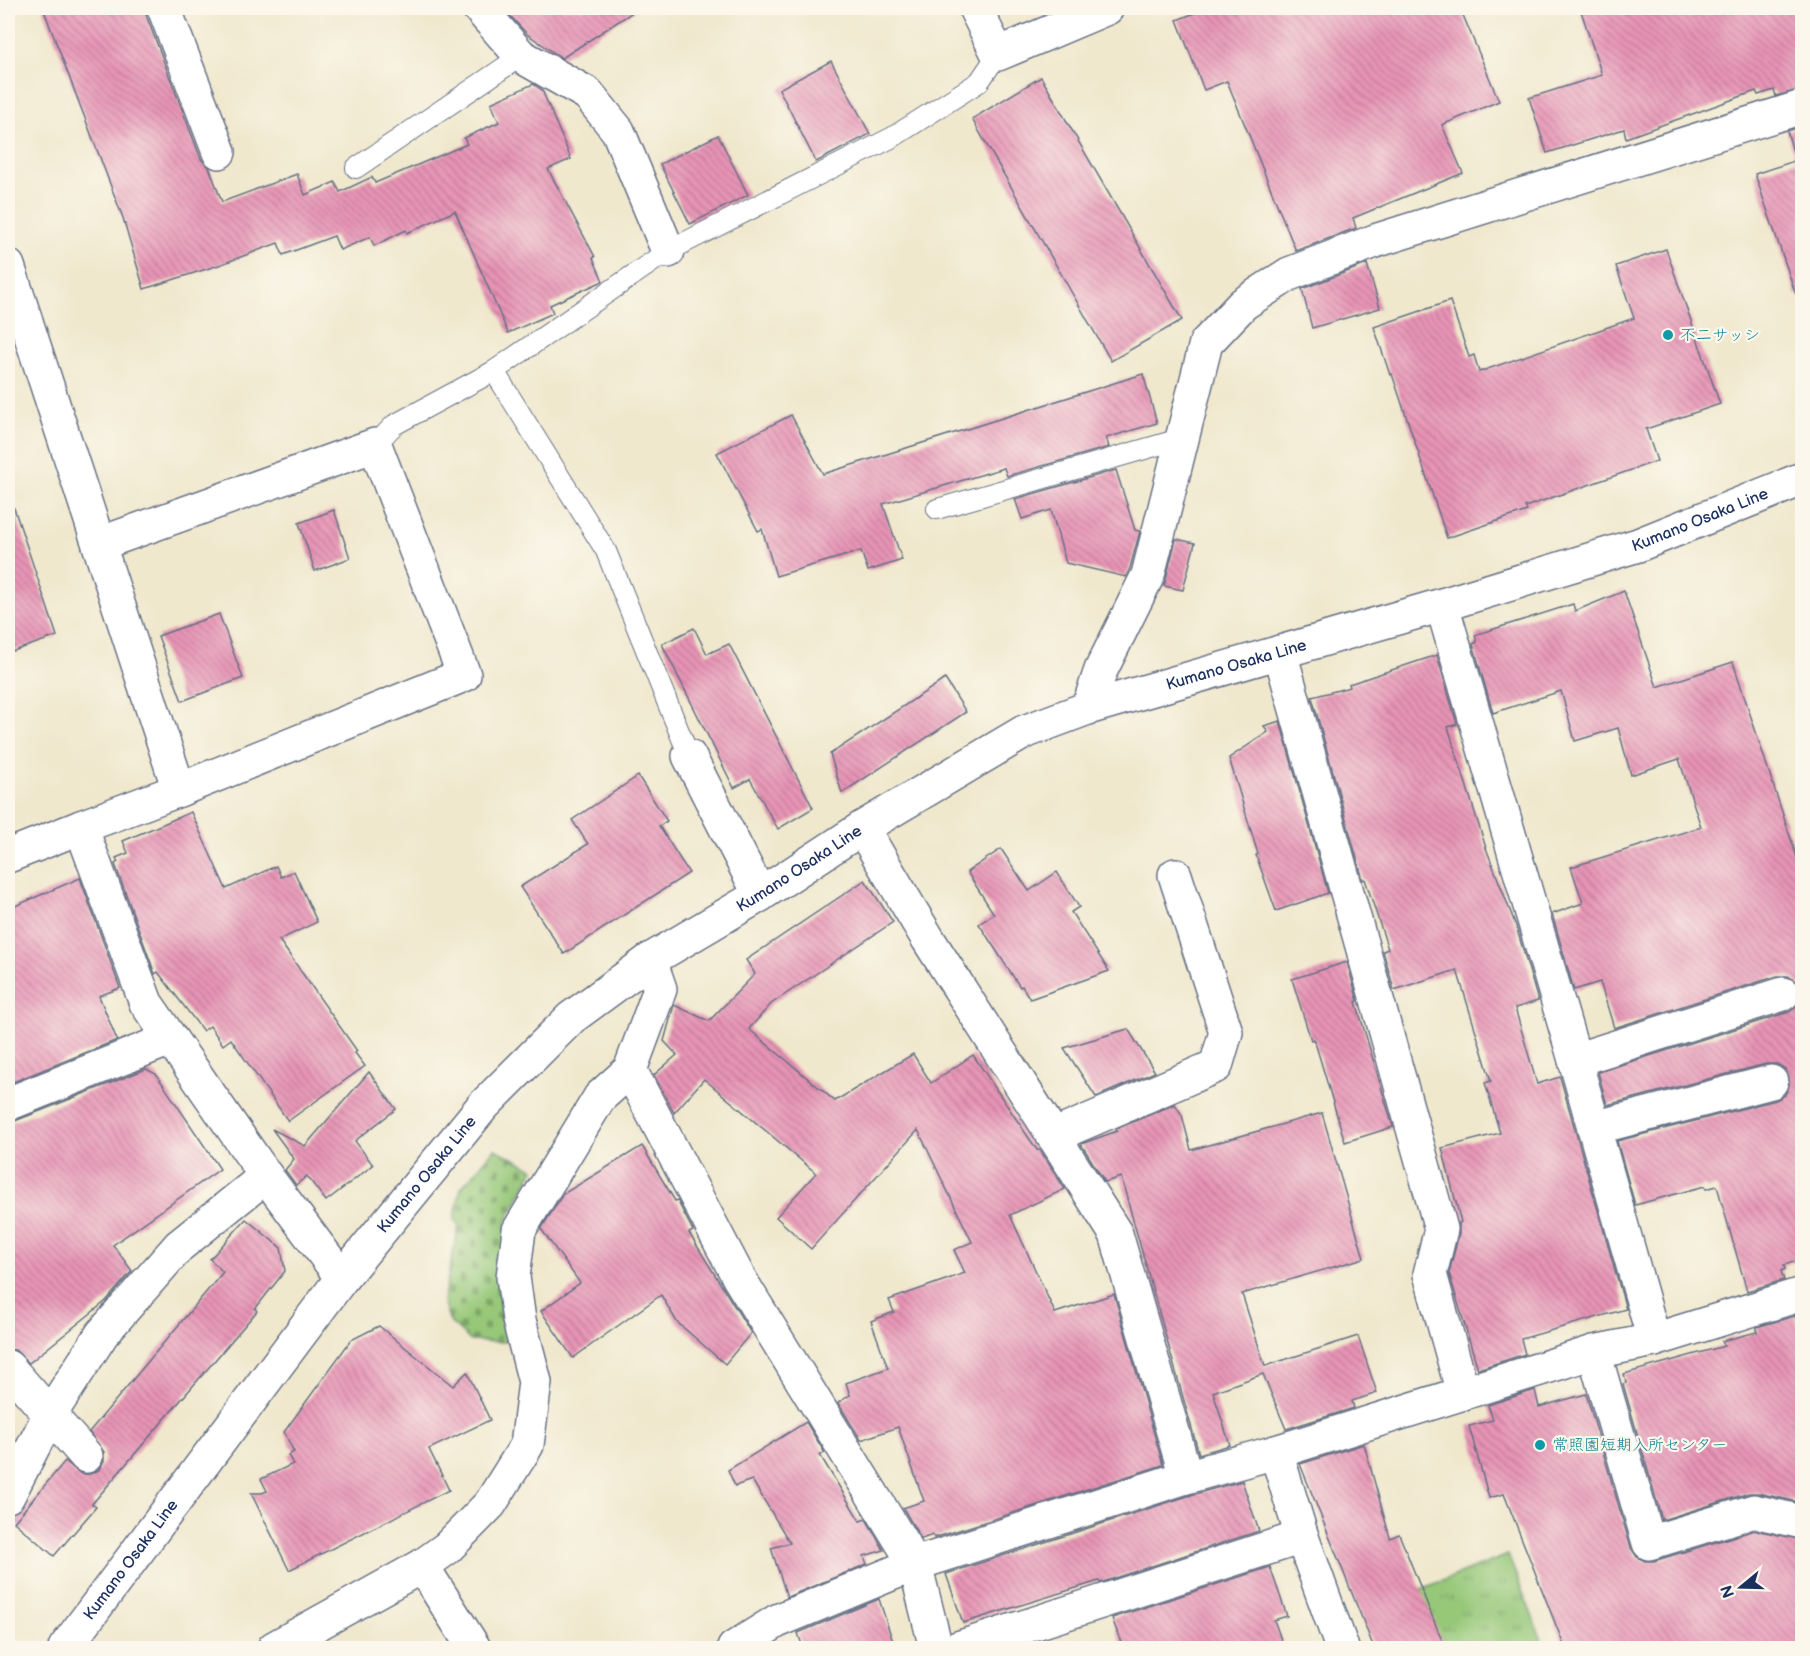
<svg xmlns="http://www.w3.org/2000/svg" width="1810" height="1656" font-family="'Balsamiq Sans','Klee One',sans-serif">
<defs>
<pattern id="cemetery-stones" width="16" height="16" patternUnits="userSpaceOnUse" patternTransform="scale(1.5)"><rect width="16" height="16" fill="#96c878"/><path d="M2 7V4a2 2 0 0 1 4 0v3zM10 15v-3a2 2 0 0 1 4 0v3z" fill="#7aa366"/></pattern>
<pattern id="park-tufts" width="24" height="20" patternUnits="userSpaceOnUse" patternTransform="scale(1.5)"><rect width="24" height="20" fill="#96c878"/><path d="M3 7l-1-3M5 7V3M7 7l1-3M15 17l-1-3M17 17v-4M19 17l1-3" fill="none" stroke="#7aa366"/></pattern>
<pattern id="building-back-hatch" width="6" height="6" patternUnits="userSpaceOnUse" patternTransform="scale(1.5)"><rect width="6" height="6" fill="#e894b5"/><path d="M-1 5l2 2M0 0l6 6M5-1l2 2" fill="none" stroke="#bb7996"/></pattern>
</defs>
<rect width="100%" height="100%" fill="#fbf7ec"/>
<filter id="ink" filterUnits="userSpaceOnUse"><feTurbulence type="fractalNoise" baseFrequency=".0167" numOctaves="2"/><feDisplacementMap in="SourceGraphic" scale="12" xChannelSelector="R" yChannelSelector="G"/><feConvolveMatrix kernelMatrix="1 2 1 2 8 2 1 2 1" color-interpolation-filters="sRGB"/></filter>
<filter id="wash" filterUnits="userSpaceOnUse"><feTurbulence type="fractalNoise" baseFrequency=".008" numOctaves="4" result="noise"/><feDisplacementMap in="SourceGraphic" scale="24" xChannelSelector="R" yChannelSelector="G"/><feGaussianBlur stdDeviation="1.35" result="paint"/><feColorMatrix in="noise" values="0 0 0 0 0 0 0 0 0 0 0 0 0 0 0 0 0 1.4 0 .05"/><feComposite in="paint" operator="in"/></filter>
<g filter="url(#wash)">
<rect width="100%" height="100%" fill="#f0e8cd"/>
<polygon fill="url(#cemetery-stones)" stroke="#587c6b" stroke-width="1.5" points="495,1149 534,1169 506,1222 511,1338 507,1342 471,1341 450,1322 443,1301 459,1226 454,1220 461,1188"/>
<polygon fill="url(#park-tufts)" stroke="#587c6b" stroke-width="1.5" points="1508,1555 1545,1648 1433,1648 1411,1593"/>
<g id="blocks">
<g fill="url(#building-back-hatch)">
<polygon points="43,8 146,8 146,15 201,159 209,167 222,202 297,174 305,195 335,182 340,192 372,177 375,183 467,144 464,138 499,122 491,103 533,84 542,90 571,159 548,169 595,257 593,258 603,281 550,305 553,313 508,333 455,211 407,233 406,230 374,246 370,237 340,250 334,236 283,255 278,243 219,265 144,289 123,218"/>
<polygon points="503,8 639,8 562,58 527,34"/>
<polygon points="1207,8 1460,8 1499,101 1442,125 1463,173 1353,218 1356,228 1296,251 1227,81 1204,90 1177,20"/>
<polygon points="1580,8 1803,8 1803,89 1776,96 1774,90 1758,95 1756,91 1626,138 1624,129 1547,153 1529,98 1602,75"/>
<polygon points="831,61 870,134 816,162 779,89"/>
<polygon points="1041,77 1182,320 1111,361 972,119"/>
<polygon points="1803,126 1803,153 1794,155 1787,131"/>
<polygon points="718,135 748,195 690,224 660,164"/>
<polygon points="1803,158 1803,294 1796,295 1755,174"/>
<polygon points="1666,249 1720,404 1646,429 1657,461 1525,507 1527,511 1447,538 1392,374 1390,375 1374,327 1450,301 1469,357 1474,355 1479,372 1634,318 1616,266"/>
<polygon points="1367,264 1380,308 1312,328 1302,289"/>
<polygon points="1143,374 1157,423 1106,438 1109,447 1007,476 1004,468 883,504 902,560 868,571 861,551 776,576 762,529 758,531 717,453 791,415 823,474"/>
<polygon points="1116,470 1135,530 1140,531 1130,568 1126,577 1066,563 1051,510 1022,519 1015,499"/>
<polygon points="14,508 57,636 8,653 8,509"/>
<polygon points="334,510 350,558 315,571 299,523"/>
<polygon points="1176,539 1195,543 1183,590 1164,586"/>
<polygon points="1624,591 1657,687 1733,662 1803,876 1803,1259 1784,1265 1785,1269 1781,1271 1784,1280 1747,1291 1717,1186 1706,1189 1705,1186 1635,1205 1617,1141 1776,1100 1785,1095 1789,1086 1789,1077 1785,1069 1777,1064 1766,1064 1607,1105 1598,1072 1789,1012 1796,1007 1801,999 1801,988 1796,981 1788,976 1777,976 1614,1028 1600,982 1574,990 1552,914 1583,903 1571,867 1701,827 1679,759 1631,775 1618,728 1575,741 1561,691 1493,713 1473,644 1477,642 1475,635 1573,604 1575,611"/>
<polygon points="219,614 243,678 182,701 158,636"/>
<polygon points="694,628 707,654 729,644 813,808 778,829 750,779 734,788 662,644"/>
<polygon points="1437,655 1457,724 1448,727 1486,848 1516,926 1538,1001 1515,1008 1537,1084 1560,1077 1626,1309 1521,1339 1525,1354 1478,1369 1449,1273 1459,1233 1459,1223 1461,1222 1442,1148 1500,1133 1485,1083 1491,1081 1457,970 1394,990 1383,951 1388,949 1365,879 1363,880 1312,697 1350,687 1349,684"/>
<polygon points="945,679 966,712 842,793 830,754"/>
<polygon points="1280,721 1328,893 1276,911 1256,855 1258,854 1229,758 1268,732 1264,726"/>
<polygon points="638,776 667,821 659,826 689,873 564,954 520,887 588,844 572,820"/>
<polygon points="191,812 226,889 276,866 281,877 294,871 317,922 279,940 357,1051 355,1053 365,1066 288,1121 231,1039 223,1045 210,1026 203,1031 158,972 155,974 115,864 118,862 116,858 128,853 123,841"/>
<polygon points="1001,849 1029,891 1057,872 1079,907 1071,912 1109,971 1030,999 1022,986 1020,987 979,924 994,914 967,872"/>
<polygon points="80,878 120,988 99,996 117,1040 8,1084 8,909"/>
<polygon points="865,880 893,922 771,1004 749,1029 835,1101 913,1054 931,1083 973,1055 1037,1150 1040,1150 1065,1189 1010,1215 1055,1313 1114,1294 1163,1465 934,1538 933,1535 921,1539 903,1508 924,1501 898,1427 861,1440 838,1403 850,1395 846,1383 888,1368 871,1321 894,1312 889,1300 965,1273 954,1250 972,1242 918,1130 811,1249 776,1217 816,1173 704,1079 674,1113 654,1075 677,1055 664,1041 674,1005 709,1021 755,974 746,960"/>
<polygon points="1347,962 1358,1001 1356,1002 1393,1127 1345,1142 1314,1039 1311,1040 1292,979"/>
<polygon points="1128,1029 1155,1072 1096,1097 1064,1048"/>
<polygon points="146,1069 156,1074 220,1169 113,1245 132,1271 106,1301 29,1363 15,1350 8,1349 8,1122 15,1121"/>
<polygon points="369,1072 396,1109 355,1141 373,1165 326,1201 307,1176 296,1185 285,1170 294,1159 272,1129 305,1146"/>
<polygon points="1175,1104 1182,1115 1191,1150 1322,1113 1364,1258 1242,1294 1265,1366 1358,1336 1377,1393 1352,1401 1354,1408 1286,1429 1263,1374 1213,1392 1230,1445 1199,1454 1121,1177 1105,1182 1081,1144 1117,1131 1116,1129"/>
<polygon points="642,1146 675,1201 677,1200 693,1231 689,1233 751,1333 725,1364 677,1322 661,1295 573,1358 541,1311 580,1283 541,1229 563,1194"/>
<polygon points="246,1219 281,1248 285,1271 255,1309 257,1311 92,1504 96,1507 54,1556 14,1522 65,1461 81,1474 90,1474 99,1470 104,1461 104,1452 89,1432 223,1272 210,1259"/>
<polygon points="1795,1316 1803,1341 1803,1503 1758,1493 1749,1493 1662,1520 1623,1384 1626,1383 1624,1374 1724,1346 1722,1341 1757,1332 1757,1327"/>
<polygon points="379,1326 453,1386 467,1372 490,1420 429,1449 449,1490 289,1570 251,1493 262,1493 267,1491 261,1479 293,1464 288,1455 294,1452 284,1432 351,1340"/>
<polygon points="1535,1390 1539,1407 1586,1394 1631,1548 1637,1557 1645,1561 1654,1561 1755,1530 1803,1540 1803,1648 1565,1648 1504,1494 1489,1498 1469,1426 1493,1420 1488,1405"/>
<polygon points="806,1422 825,1453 820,1455 860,1521 866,1519 884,1550 864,1556 867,1564 787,1597 771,1548 790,1543 752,1480 735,1486 728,1470"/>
<polygon points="1364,1444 1390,1538 1399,1534 1445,1648 1374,1648 1300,1464"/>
<polygon points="1242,1481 1259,1531 1100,1583 1099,1581 963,1623 946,1574 1191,1495"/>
<polygon points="1270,1567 1287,1616 1274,1620 1284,1648 1123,1648 1112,1618"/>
<polygon points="879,1599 895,1648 803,1648 798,1633"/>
</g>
</g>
</g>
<g filter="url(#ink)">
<use href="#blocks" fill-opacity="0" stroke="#667085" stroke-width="1.5"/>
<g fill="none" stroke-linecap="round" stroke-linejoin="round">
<defs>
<g id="lane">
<polyline points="356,168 521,56"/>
<polyline points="494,371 606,551 689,756"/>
<polyline points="375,445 394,425 494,371 668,251 893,137 979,82 998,54"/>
<polyline points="937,509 1183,438"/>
</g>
<g id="street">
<polyline points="164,8 219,152"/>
<polyline points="479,8 521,56 588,94 618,131 668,251"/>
<polyline points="975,8 998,54 1107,8"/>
<polyline points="99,544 375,445 464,675 179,790"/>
<polyline points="1442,605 1575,1060 1654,1340"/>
<polyline points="1280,652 1441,1229 1430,1274 1463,1393"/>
<polyline points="1088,708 1101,670 1148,575 1206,343 1243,304 1289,274 1375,241 1802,107"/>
<polyline points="689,756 760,895"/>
<polyline points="862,828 928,939 1116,1234 1186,1477"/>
<polyline points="8,856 81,827"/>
<polyline points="1575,1060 1783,994"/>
<polyline points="630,1070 739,1278 915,1564 936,1648"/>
<polyline points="8,1104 170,1039"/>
<polyline points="1594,1128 1771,1082"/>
<polyline points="1053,1136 1216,1066 1226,1032 1175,875"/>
<polyline points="1594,1352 1649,1543 1754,1511 1802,1522"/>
<polyline points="8,1367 86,1456"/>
<polyline points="1276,1452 1302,1537 1342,1648"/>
<polyline points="8,1496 49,1416 102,1334 179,1246 266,1176"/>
<polyline points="422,1566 474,1648"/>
<polyline points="274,1648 422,1566 447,1548 490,1504 527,1445 535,1382 519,1320 513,1277 519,1230 600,1097 630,1070 660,989 650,960"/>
<polyline points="734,1648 777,1621 915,1564 1186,1477 1276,1452 1594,1352 1654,1340 1802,1294"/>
<polyline points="958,1648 1302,1537"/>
</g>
<g id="secondary">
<polyline points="8,266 179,790 81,827 146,1003 266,1176 342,1278"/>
<path id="s1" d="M65,1648L342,1278L483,1106L571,1018L650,960L760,895L862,828L1024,732L1088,708L1442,605L1638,545L1802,479"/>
</g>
</defs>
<use href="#lane" stroke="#667085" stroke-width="22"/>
<use href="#street" stroke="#667085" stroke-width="36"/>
<use href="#secondary" stroke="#667085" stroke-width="36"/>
<use href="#lane" stroke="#fff" stroke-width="20"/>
<use href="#street" stroke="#fff" stroke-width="33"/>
<use href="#secondary" stroke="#fff" stroke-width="33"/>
</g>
</g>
<g fill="#0f9aa8" stroke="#fbf7ec" stroke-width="2">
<circle cx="1668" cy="335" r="6"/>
<circle cx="1540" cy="1445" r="6"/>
</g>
<g text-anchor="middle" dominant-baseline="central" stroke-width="4.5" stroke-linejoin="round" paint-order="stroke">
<g font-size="16" fill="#0d838f" stroke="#fbf7ec" text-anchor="start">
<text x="1680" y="335">不二サッシ</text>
<text x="1552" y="1445">常照園短期入所センター</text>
</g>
<g font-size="16" fill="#1b2f5e" stroke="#fbf7ec">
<text stroke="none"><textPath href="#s1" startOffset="2054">Kumano Osaka Line</textPath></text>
<text stroke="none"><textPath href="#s1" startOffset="1568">Kumano Osaka Line</textPath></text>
<text stroke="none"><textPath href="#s1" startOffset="1082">Kumano Osaka Line</textPath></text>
<text stroke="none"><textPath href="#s1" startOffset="596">Kumano Osaka Line</textPath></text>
<text stroke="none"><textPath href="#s1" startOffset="110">Kumano Osaka Line</textPath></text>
</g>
</g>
<rect width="1810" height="1656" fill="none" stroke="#fbf7ec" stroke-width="30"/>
<g transform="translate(1741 1587) rotate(251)" stroke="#fbf7ec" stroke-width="4.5" paint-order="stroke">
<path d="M0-4.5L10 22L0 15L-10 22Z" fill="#1b2f5e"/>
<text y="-9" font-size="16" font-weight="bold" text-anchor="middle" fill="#1b2f5e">N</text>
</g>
</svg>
